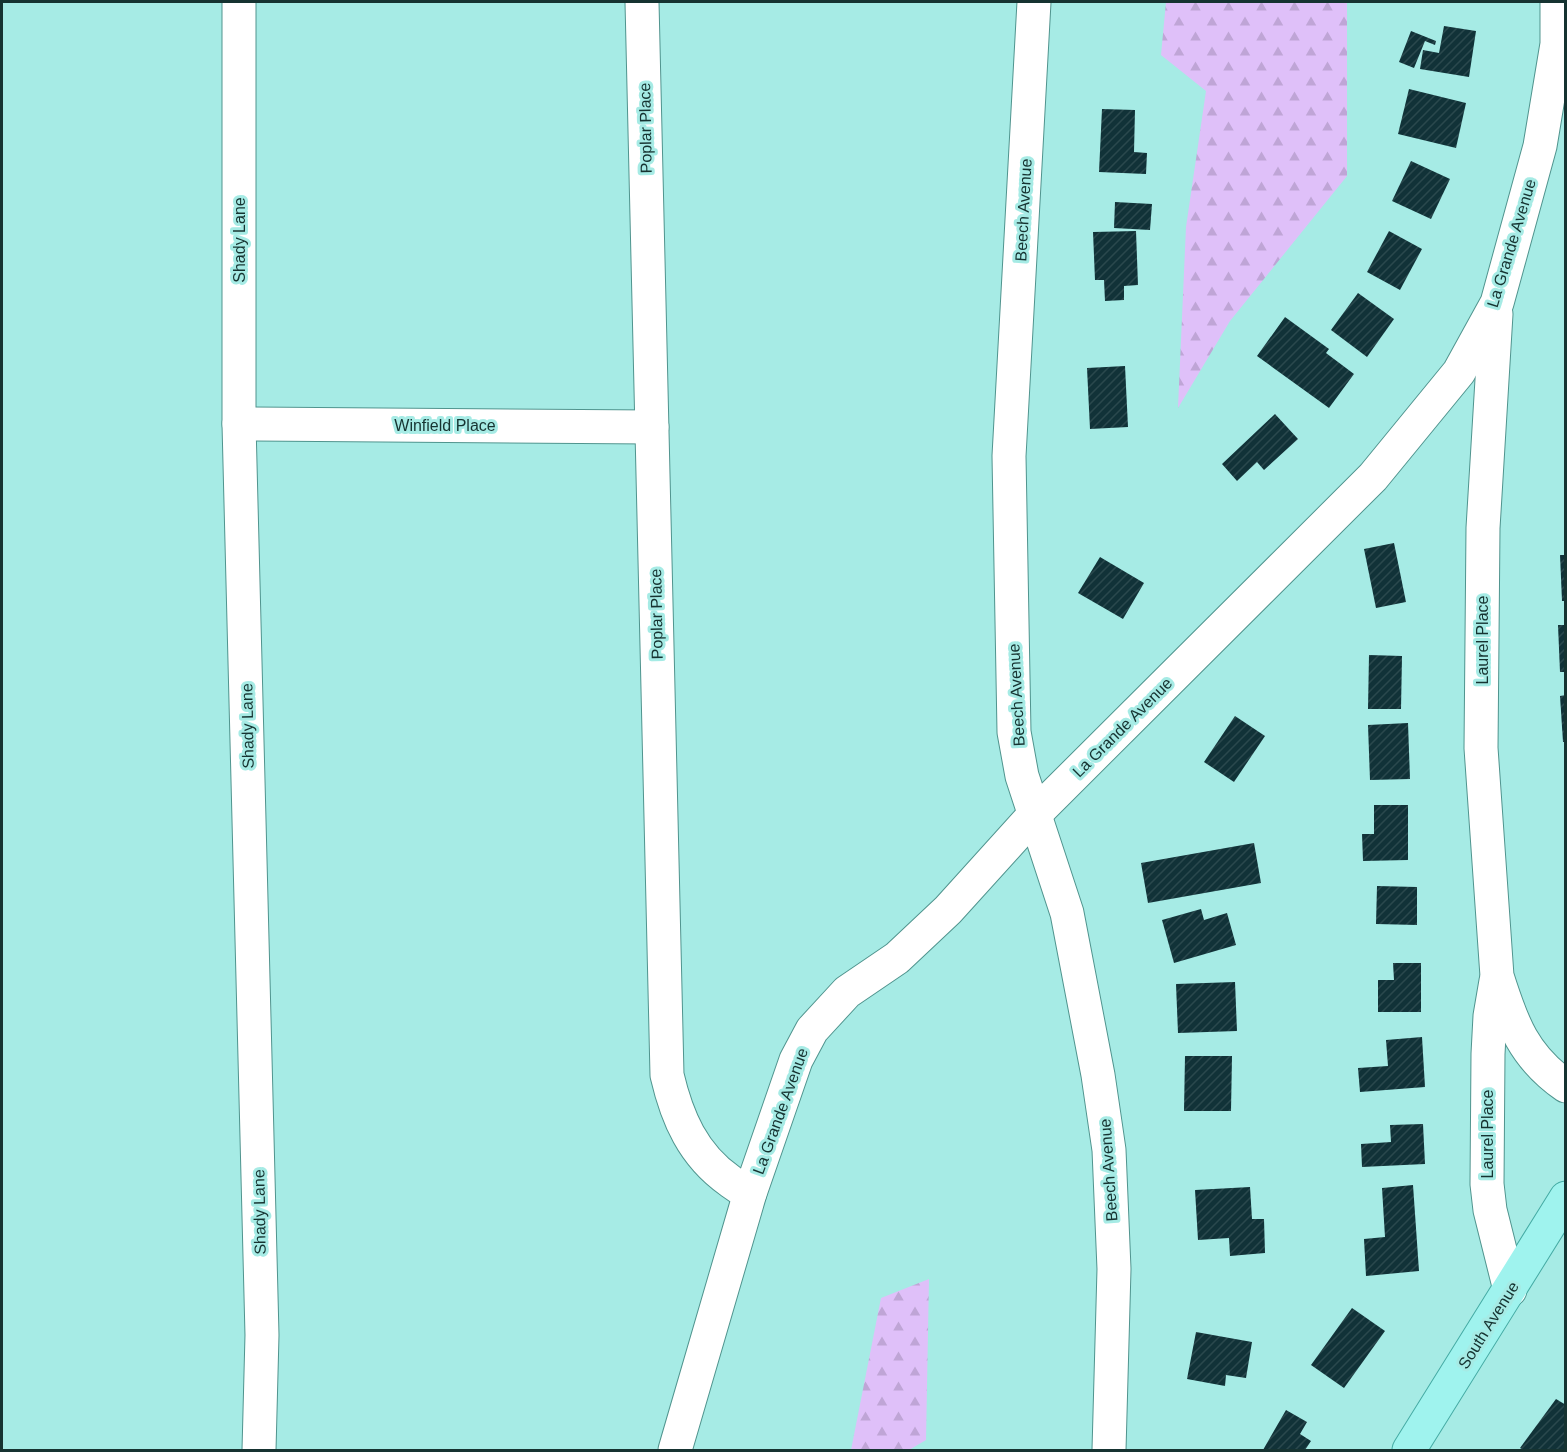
<svg xmlns="http://www.w3.org/2000/svg" width="1567" height="1452" font-family="Helvetica,sans-serif">
  <style>
    .forest { fill: url(#forest-firs) }
    .building { fill: url(#building-hatch) }
    .lines { fill: none; stroke-linecap: round; stroke-linejoin: round }
    .minor-casing { stroke: #50948e; stroke-width: 35 }
    .major-casing { stroke: #45aba4; stroke-width: 35 }
    .minor { stroke: #fff; stroke-width: 33 }
    .major { stroke: #9ff3ee; stroke-width: 33 }
    .labels { text-anchor: middle; stroke-width: 6; stroke-linejoin: round; paint-order: stroke }
    .street-label { font-size: 16px; fill: #163331; stroke: #a6ebe5 }
  </style>
  <defs>
    <pattern id="forest-firs" width="22" height="20" patternUnits="userSpaceOnUse" patternTransform="scale(1.5)"><rect width="22" height="20" fill="#dfc0f9"/><path d="M5 1l3.5 6h-7zM16 11l3.5 6h-7z" fill="#bfa5d6"/></pattern>
    <pattern id="building-hatch" width="6" height="6" patternUnits="userSpaceOnUse" patternTransform="scale(1.5)"><rect width="6" height="6" fill="#113238"/><path d="M-1 1l2-2M0 6l6-6M5 7l2-2" fill="none" stroke="#2a484d"/></pattern>
  </defs>
  <rect width="100%" height="100%" fill="#a6ebe5"/>
  <!-- forest -->
  <g class="forest">
    <path d="M1166,2H1347V176L1230,321L1178,408L1186,227L1206,91L1161,55Z"/>
    <path d="M929,1279L926,1440L909,1450H851L881,1298Z"/>
  </g>
  <!-- building -->
  <g class="building">
    <path d="M1444,26L1476,31L1469,77L1420,69L1423,50L1439,53Z"/>
    <path d="M1411,31L1436,41L1435,45L1425,41L1414,68L1399,62Z"/>
    <path d="M1409,89L1466,103L1456,148L1398,134Z"/>
    <path d="M1102,109L1135,110L1134,152L1147,153L1146,174L1099,172Z"/>
    <path d="M1411,161L1450,179L1431,219L1392,201Z"/>
    <path d="M1115,202L1152,204L1150,230L1114,228Z"/>
    <path d="M1136,231L1138,285L1124,286V300L1105,301L1104,280H1095L1093,232Z"/>
    <path d="M1389,231L1422,249L1400,290L1367,272Z"/>
    <path d="M1358,293L1394,319L1367,357L1331,330Z"/>
    <path d="M1285,317L1329,349L1326,353L1354,374L1329,408L1257,356Z"/>
    <path d="M1125,366L1128,427L1090,429L1087,368Z"/>
    <path d="M1275,414L1298,439L1264,470L1257,462L1237,481L1222,464Z"/>
    <path d="M1394,543L1406,602L1376,608L1364,549Z"/>
    <path d="M1560,555H1566V601H1562Z"/>
    <path d="M1100,557L1144,583L1123,619L1078,593Z"/>
    <path d="M1558,625H1566V672H1560Z"/>
    <path d="M1369,655L1402,656L1401,709H1368Z"/>
    <path d="M1566,695V742H1563L1560,696Z"/>
    <path d="M1235,716L1265,736L1234,782L1204,762Z"/>
    <path d="M1408,723L1410,779L1370,780L1368,725Z"/>
    <path d="M1374,805H1408V860L1363,861L1362,834H1374Z"/>
    <path d="M1254,843L1261,883L1148,903L1141,863Z"/>
    <path d="M1377,886L1417,887V925L1376,924Z"/>
    <path d="M1201,909L1204,920L1227,913L1236,945L1174,963L1162,920Z"/>
    <path d="M1393,963H1421V1012H1378V980H1394Z"/>
    <path d="M1235,982L1237,1031L1178,1033L1176,984Z"/>
    <path d="M1422,1037L1425,1087L1360,1092L1358,1068L1388,1066L1386,1040Z"/>
    <path d="M1185,1056H1232L1231,1111H1184Z"/>
    <path d="M1423,1124L1425,1164L1362,1167L1361,1144L1391,1142L1390,1125Z"/>
    <path d="M1413,1185L1419,1271L1366,1276L1364,1239L1385,1237L1382,1188Z"/>
    <path d="M1250,1187L1252,1219H1264L1265,1253L1230,1256L1229,1238L1198,1240L1195,1190Z"/>
    <path d="M1352,1308L1385,1331L1344,1388L1311,1365Z"/>
    <path d="M1196,1332L1252,1342L1246,1378L1226,1375L1225,1386L1187,1379Z"/>
    <path d="M1556,1399L1566,1405V1450H1523L1520,1448Z"/>
    <path d="M1286,1410L1307,1422L1300,1434L1311,1441L1305,1450H1263Z"/>
  </g>
  <g class="lines">
    <!-- minor casing -->
    <g class="minor-casing">
      <g id="minor">
        <path d="M239,2V424L262,1335L259,1450"/>
        <path d="M642,2L667,1075C677,1118 693,1155 730,1181C737,1186 743,1191 750,1193"/>
        <path d="M1034,2L1009,456L1014,732L1022,776L1067,913L1098,1075L1109,1150L1114,1269L1109,1450"/>
        <path d="M1496,314L1483,528L1481,748L1497,976C1512,1024 1524,1057 1566,1086"/>
        <path d="M239,424L652,427"/>
        <path d="M1496,981L1490,1016L1488,1054L1487,1184L1490,1210L1510,1290"/>
        <path d="M675,1450L750,1193L796,1060L812,1030L847,992L897,958L948,910L1034,815L1373,477L1459,372L1497,303L1540,146L1557,44V2"/>
      </g>
    </g>
    <!-- major casing -->
    <g class="major-casing">
      <path id="major" d="M1409,1450L1566,1198"/>
    </g>
    <!-- minor -->
    <use href="#minor" class="minor"/>
    <!-- major -->
    <use href="#major" class="major"/>
  </g>
  <g class="labels">
    <!-- street labels -->
    <g class="street-label">
      <text transform="translate(645 128) rotate(-91)" y="6">Poplar Place</text>
      <text transform="translate(1023 210) rotate(-87)" y="6">Beech Avenue</text>
      <text transform="translate(239 240) rotate(-90)" y="6">Shady Lane</text>
      <text transform="translate(1511 243) rotate(-73)" y="6">La Grande Avenue</text>
      <text x="445" y="431">Winfield Place</text>
      <text transform="translate(656 614) rotate(-91)" y="6">Poplar Place</text>
      <text transform="translate(1482 640) rotate(-90)" y="6">Laurel Place</text>
      <text transform="translate(1016 695) rotate(-93)" y="6">Beech Avenue</text>
      <text transform="translate(247 726) rotate(-91)" y="6">Shady Lane</text>
      <text transform="translate(1122 727) rotate(-45)" y="6">La Grande Avenue</text>
      <text transform="translate(780 1111) rotate(-70)" y="6">La Grande Avenue</text>
      <text transform="translate(1487 1134) rotate(-90)" y="6">Laurel Place</text>
      <text transform="translate(1108 1170) rotate(-94)" y="6">Beech Avenue</text>
      <text transform="translate(259 1212) rotate(-91)" y="6">Shady Lane</text>
      <text transform="translate(1488 1325) rotate(-58)" y="6">South Avenue</text>
    </g>
  </g>
  <!-- border -->
  <rect width="1567" height="1452" fill="none" stroke="#163331" stroke-width="6"/>
</svg>
